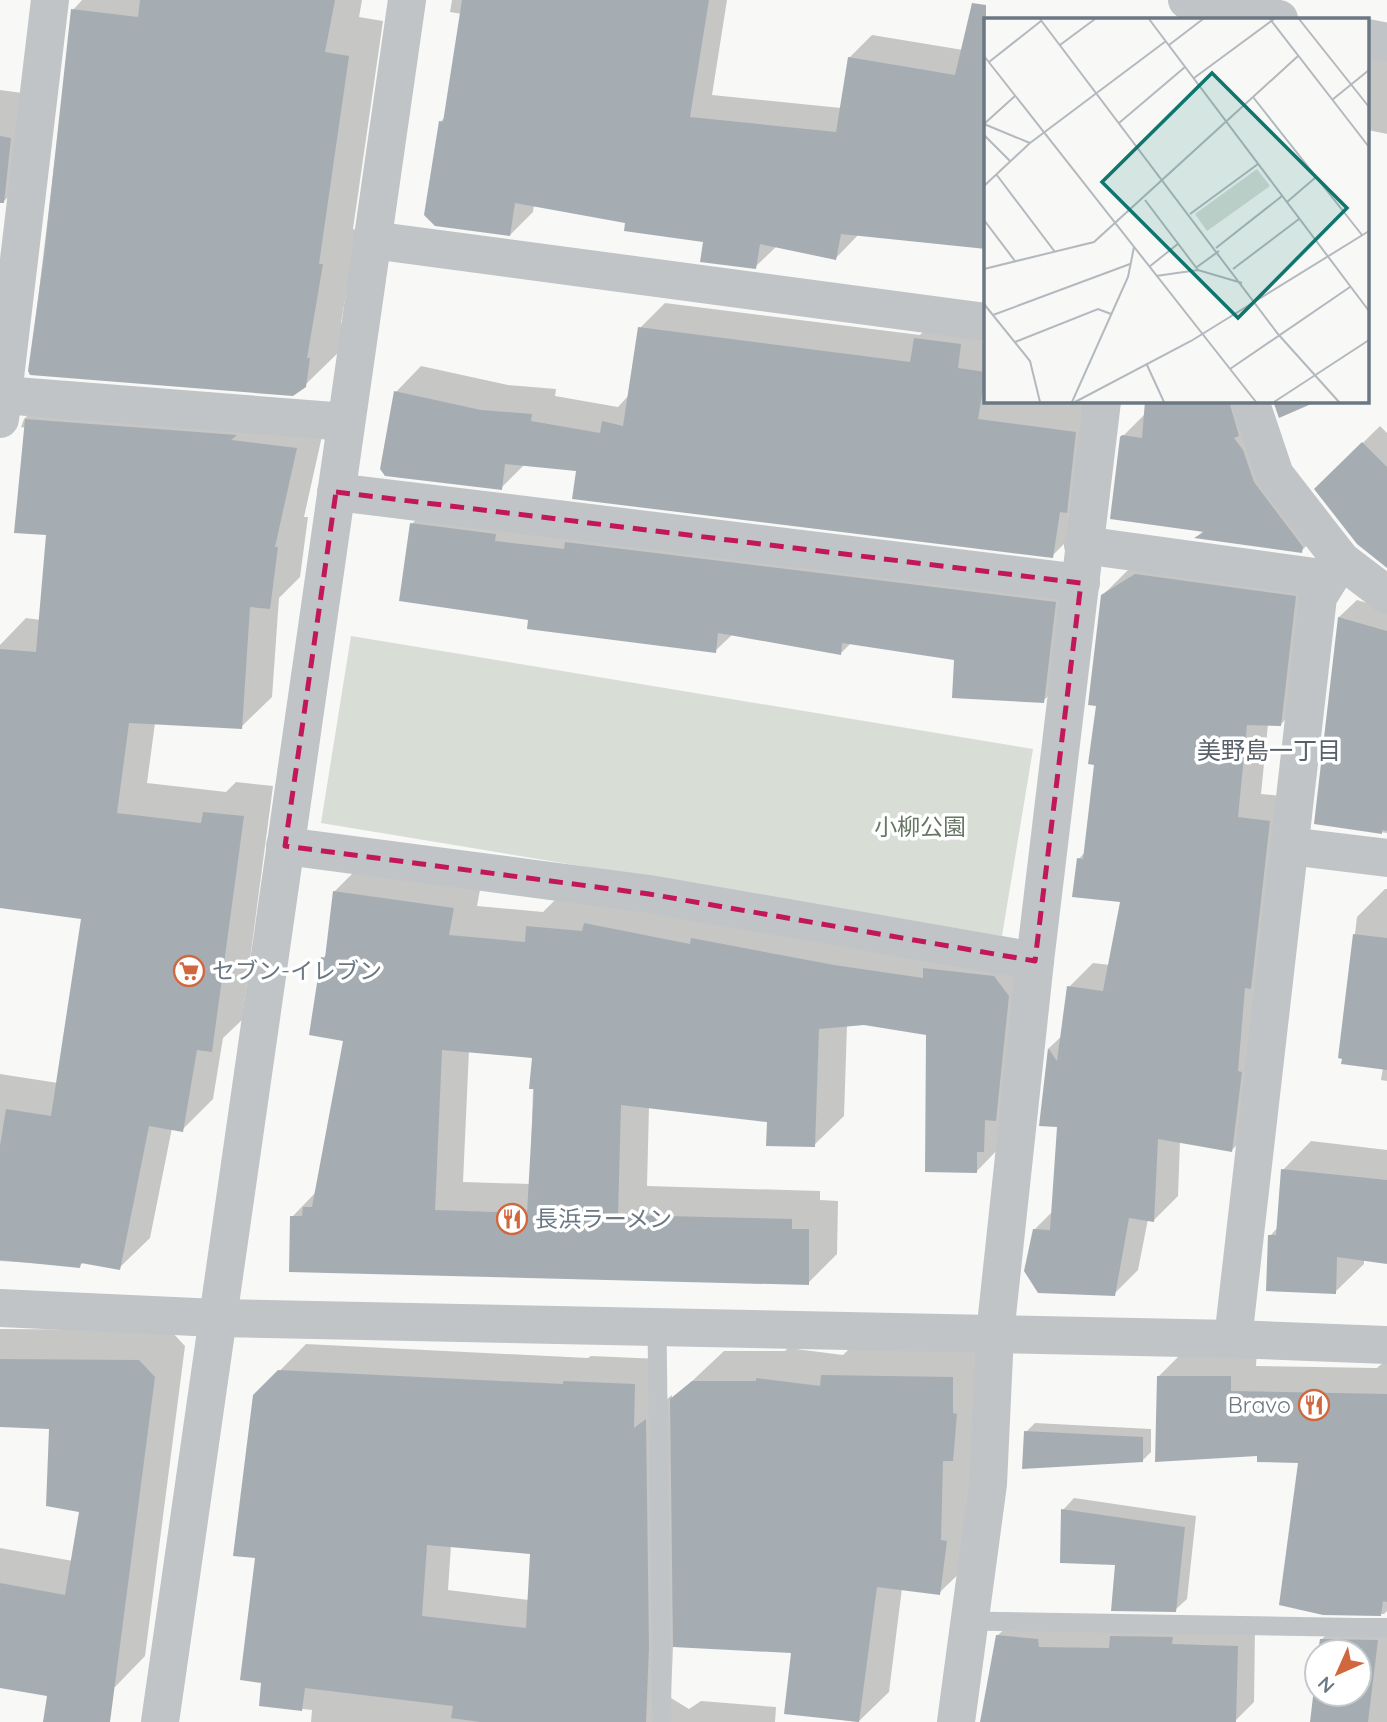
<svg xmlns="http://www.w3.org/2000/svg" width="1387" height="1722" font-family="Quicksand,'Noto Sans JP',sans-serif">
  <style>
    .green { fill: #d8ddd6 }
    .shadow { fill: #0003; fill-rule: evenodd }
    .building { fill: #a6adb2; fill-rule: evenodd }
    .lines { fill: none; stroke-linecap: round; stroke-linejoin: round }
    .service { stroke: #c0c4c7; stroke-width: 19 }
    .minor { stroke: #c0c4c7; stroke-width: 38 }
    .tertiary { stroke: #c0c4c7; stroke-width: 38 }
    .marked { fill: none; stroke: #c2185b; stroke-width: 5; stroke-dasharray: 14 9; stroke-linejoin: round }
    .labels { text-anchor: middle; stroke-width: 7; stroke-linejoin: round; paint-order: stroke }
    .park-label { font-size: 23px; fill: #677765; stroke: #fff }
    .poi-label { font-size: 23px; fill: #6b7884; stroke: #fff; text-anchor: start }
    .neighbourhood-label { font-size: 24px; fill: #58616a; stroke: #fff }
    .inset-road { fill: none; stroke: #b3b9be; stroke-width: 2 }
    .view { fill: #0f766e; fill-opacity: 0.15; stroke: #0f766e; stroke-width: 3.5 }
    .inset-edge { fill: none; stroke: #6b7884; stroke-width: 3.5 }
  </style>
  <rect width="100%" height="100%" fill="#f8f8f6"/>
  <!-- green -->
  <path class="green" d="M351,636L1033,749L1002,936L321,823Z"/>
  <!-- shadow -->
  <g class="shadow">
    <path d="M82,0H362L359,17L383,21L353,229L357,230L341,323L345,324L341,350L305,385L29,373L73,10Z"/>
    <path d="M452,0H727L712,95L841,108L849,58L872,35L963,50L964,44L986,21V247L859,234L836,258L777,246L755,267L705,240L627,221L534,205L533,212L510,235L440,122L446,116L462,14L450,12Z"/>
    <path d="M1368,45L1387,50V134L1368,130Z"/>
    <path d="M0,90L52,97L44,161L3,202L0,201Z"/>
    <path d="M665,303L920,335L941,313L986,319L982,343L986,344V401H1054L1101,407L1078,530L1052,556L578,470L525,464L501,488L396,392L421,366L508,385L556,389L555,396L618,407L629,395L640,328Z"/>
    <path d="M54,389L326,418L304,517H308L300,577L279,598L272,697L241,727L155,723L147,783L226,792L236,782L273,786L242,1020L223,1038L213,1099L182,1130L172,1128L150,1238L119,1268L84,1262L79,1266L0,1261V1074L58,1083L83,917L0,906V645L26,618L41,620L48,534L26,428L21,427L24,419Z"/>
    <path d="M1147,401H1258L1324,529L1301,551L1197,537L1204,530L1121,438L1146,413Z"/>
    <path d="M1380,426L1387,433V565L1316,489Z"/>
    <path d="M432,503L1076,582L1064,681L1043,701L955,658L851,643L840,654L733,634L715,651L530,619L412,524Z"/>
    <path d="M1161,551L1319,573L1305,700L1281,724H1268L1261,794L1294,797L1256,1125L1232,1150L1180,1141L1178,1196L1154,1220L1148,1219L1138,1270L1114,1294L1035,1229L1053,1211L1059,1126L1041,1124L1049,1048L1063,1035L1069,987L1093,963L1110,965L1122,901L1079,859L1085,852L1096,764L1102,596L1127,571Z"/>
    <path d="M1357,600L1387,609V833L1316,823L1339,617Z"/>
    <path d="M364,862L482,879L477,906L543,912L557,898L1023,948L1005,1142L976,1172L928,1034L865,1023L847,1025L844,1116L814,1145L768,1121L649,1107L647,1186L820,1191V1200L838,1201L837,1254L808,1283L292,1217L316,1192L345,1039L323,958L327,954L335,891ZM469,1050L534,1056L530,1184L463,1182Z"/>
    <path d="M1385,889H1387V1081L1381,1080L1383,1067L1340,1057L1357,917Z"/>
    <path d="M1311,1141L1387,1150V1263L1364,1259V1264L1335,1292L1270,1236L1278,1227L1283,1170Z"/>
    <path d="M0,1329L170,1330L185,1346L145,1656L115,1687L0,1673V1548L73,1561L81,1511L51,1428L0,1426Z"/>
    <path d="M306,1344L588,1358L591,1356L661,1359L660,1405L672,1395V1400L724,1351H785L788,1348L843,1355L853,1345L982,1347L970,1563L939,1593L902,1588L889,1692L858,1722L786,1712L793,1652L673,1646L671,1698L689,1709L701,1701L776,1707L775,1722H311L312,1710L261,1704L263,1681L257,1556L255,1396ZM451,1545L531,1553L529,1600L448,1590Z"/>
    <path d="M1185,1350L1257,1351L1256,1366L1377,1368L1387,1359V1611L1384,1614L1323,1611L1300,1461L1259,1454L1159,1376Z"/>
    <path d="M1035,1423L1151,1429V1452L1142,1461L1026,1432Z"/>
    <path d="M1074,1498L1196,1516L1187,1599L1175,1610L1117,1563L1063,1510Z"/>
    <path d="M1016,1618L1255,1629L1254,1702L1235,1721L981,1722L997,1636Z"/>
    <path d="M1344,1618H1387V1722H1313L1317,1682V1694H1359V1652H1320L1321,1640Z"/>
  </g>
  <!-- building -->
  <g class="building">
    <path d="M140,0H335L325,52L349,56L319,264H323L307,358H310L306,387L293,396L30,375L28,371L44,256L71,9L138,17Z"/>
    <path d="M462,0H709L690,117L836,132L848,57L955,75L972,3L986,5V249L841,234L836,260L760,244L756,269L700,262L703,242L624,231L625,223L515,203L510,236L435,226L424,215L439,121L443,122Z"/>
    <path d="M0,136L11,138L4,203H0Z"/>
    <path d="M638,327L910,362L914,338L961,344L958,368L986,372L978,419L1076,432L1067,513L1060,512L1053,558L572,499L576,471L505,464L502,490L385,476L380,469L394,391L481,410L532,414L531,421L600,433L602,421L623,426Z"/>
    <path d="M1145,401H1229L1239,436L1234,438L1243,450L1254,482L1303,547L1302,553L1194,538L1204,532L1110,519L1120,437L1122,435L1142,438Z"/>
    <path d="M1273,401H1318L1279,418Z"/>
    <path d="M25,419L237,435L231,440L297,448L275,547H278L270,609L250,607L242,729L129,723L117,813L201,823L203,812L244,816L212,1052L197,1050L183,1132L149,1126L120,1270L81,1263L80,1268L0,1260V1146L6,1109L51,1116L81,919L0,908V649L36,652L46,535L14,533Z"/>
    <path d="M1362,442L1387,467V568L1357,544L1314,489Z"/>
    <path d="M410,523L496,534L495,541L564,549L565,542L1056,602L1044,703L952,698L954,660L842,643L841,655L718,633L716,653L527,629L528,620L399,601Z"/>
    <path d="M1135,574L1296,596L1281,726L1247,725L1238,817L1270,821L1251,989L1245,988L1238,1071L1242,1072L1232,1152L1158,1139L1154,1222L1129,1218L1115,1296L1038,1293L1024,1271L1033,1229L1050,1230L1057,1127L1039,1126L1048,1048L1057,1061L1067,986L1103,991L1120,902L1072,897L1077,858L1083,859L1094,765L1088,764L1096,706L1088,705L1101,595Z"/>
    <path d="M1338,617L1387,631V831L1382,830V834L1314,824Z"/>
    <path d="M333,891L454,908L449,935L525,942L526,926L582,931L584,923L690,944L691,938L834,965L923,978V968L994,976L1009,996L996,1121L985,1120L984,1152H977V1173L925,1172L926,1035L864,1025L819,1029L815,1147L766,1146L767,1122L621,1105L618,1215L792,1219V1229H809V1285L289,1272L290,1216H302L303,1207H312L343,1041L309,1035L321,957L325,958ZM442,1050L532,1058L529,1089H534L527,1213L435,1210Z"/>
    <path d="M1353,934L1387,938V1070L1341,1064L1342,1059L1338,1058Z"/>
    <path d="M1281,1169L1387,1180V1264L1337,1257L1336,1294L1266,1291L1268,1235H1276Z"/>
    <path d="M0,1359L139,1360L155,1377L110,1722H43L47,1696L0,1688V1583L65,1595L79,1512L46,1506L49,1429L0,1427Z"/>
    <path d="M278,1370L563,1384V1381L635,1384L634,1428L646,1419L649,1647L646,1722H480L451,1718L453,1706L305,1688L302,1711L259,1706L261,1683L240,1680L255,1558L233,1556L253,1395ZM427,1545L530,1554L526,1628L422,1616Z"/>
    <path d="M821,1375L953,1377V1413L957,1414L953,1461H943L941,1540L947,1541L940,1595L877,1587L859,1722L784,1714L791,1653L673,1647L670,1399L692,1381H756V1378L820,1386Z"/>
    <path d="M1157,1376H1231V1391L1387,1394V1602L1383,1601L1381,1616L1323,1615L1279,1605L1298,1463L1257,1462V1456L1155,1462Z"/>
    <path d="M1024,1431L1143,1437V1462L1022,1469Z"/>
    <path d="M1061,1509L1185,1527L1176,1612L1111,1611L1115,1565L1060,1563Z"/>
    <path d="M996,1635L1038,1639L1039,1647L1109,1648L1110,1636L1173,1637L1172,1644L1238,1646L1236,1722H980Z"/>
    <path d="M1320,1639L1378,1640L1368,1722H1310L1317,1663V1694H1359V1652H1318Z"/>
  </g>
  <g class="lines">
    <!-- service -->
    <g class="service">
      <path d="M657,1327L662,1722"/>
      <path d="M969,1621L1387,1628"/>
    </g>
    <!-- minor -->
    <g class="minor">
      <path d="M1187,0L1279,19"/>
      <path d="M1368,38L1387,42"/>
      <path d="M372,240L986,322"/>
      <path d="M3,395L346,422"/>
      <path d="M1250,401L1275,475L1341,560L1387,595"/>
      <path d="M0,419L50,0"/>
      <path d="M336,492L1081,583"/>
      <path d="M1083,545L1329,579"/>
      <path d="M285,846L649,894L1035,961"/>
      <path d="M1289,846L1387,858"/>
      <path d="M1233,1339L1318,597L1341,560"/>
      <path d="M956,1722L988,1484L995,1334L1035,961L1102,401"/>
    </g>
    <!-- tertiary -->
    <g class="tertiary">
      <path d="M0,1308L217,1318L1233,1339L1387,1345"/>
      <path d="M160,1722L407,0"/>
    </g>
  </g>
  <!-- marked area -->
  <path class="marked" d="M336,492L1081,583L1035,961L649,894L285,846Z"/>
  <!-- icons -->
  <defs>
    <g id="supermarket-ring" transform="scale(1.575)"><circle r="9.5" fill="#fff" stroke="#d0673f" stroke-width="1.5"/><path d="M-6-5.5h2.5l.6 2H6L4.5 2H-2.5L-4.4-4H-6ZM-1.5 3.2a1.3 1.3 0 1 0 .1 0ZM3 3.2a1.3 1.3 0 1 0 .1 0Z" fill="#d0673f"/></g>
    <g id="restaurant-ring" transform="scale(1.575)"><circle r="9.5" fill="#fff" stroke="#d0673f" stroke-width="1.5"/><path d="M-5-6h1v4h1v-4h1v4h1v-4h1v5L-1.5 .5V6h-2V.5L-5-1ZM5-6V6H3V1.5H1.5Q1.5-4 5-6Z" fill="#d0673f"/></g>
  </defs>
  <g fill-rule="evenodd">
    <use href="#supermarket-ring" x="189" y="971"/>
    <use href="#restaurant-ring" x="512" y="1219"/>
    <use href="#restaurant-ring" x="1314" y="1405"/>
  </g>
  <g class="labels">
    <!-- park labels -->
    <g class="park-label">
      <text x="920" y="835">小柳公園</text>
    </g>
    <!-- poi labels -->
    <g class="poi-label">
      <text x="212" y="979">セブン-イレブン</text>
      <text x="535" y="1227">長浜ラーメン</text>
      <text x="1291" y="1413" text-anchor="end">Bravo</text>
    </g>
    <!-- neighbourhood labels -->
    <g class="neighbourhood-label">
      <text x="1269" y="759">美野島一丁目</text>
    </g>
  </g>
  <!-- overview -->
  <g transform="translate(984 18)">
    <rect width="385" height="385" fill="#f8f8f6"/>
    <path d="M273,151L286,168L223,213L211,196Z" fill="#d8ddd6"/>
    <path class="inset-road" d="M56,1L294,316L355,384M165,1L385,293M286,1L385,129M315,1L385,89M76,27L111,1M185,27L219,1M0,38L272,384M5,44L57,3M210,60L290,1M269,79L378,217M348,82L385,52M135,105L201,49M0,106L46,125M0,106L31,78M0,117L27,144M12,156L71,234M0,168L46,125L182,23M161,182L214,252M303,184L332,159M206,196L274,146M0,202L31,243M232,230L298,178M165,249L195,225M213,249L235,233M0,251L110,224L314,38M249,251L315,201M172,258L214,252L258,265M0,286L46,343L56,384M9,297L146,246M31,324L114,291L127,296M163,347L180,384M246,351L366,269M88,384L144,259L150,229M91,384L207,323L385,213M290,384L385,322"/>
    <path class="view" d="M228,55L363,190L254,300L118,164Z"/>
    <rect width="385" height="385" class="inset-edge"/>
  </g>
  <!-- north arrow -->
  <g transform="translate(1338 1673) rotate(225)"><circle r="33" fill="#ffffff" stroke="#c4c9ce" stroke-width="2"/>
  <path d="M0-5L12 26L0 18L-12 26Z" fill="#d0673f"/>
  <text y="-10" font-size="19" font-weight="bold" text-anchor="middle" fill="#6b7884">N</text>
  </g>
</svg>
